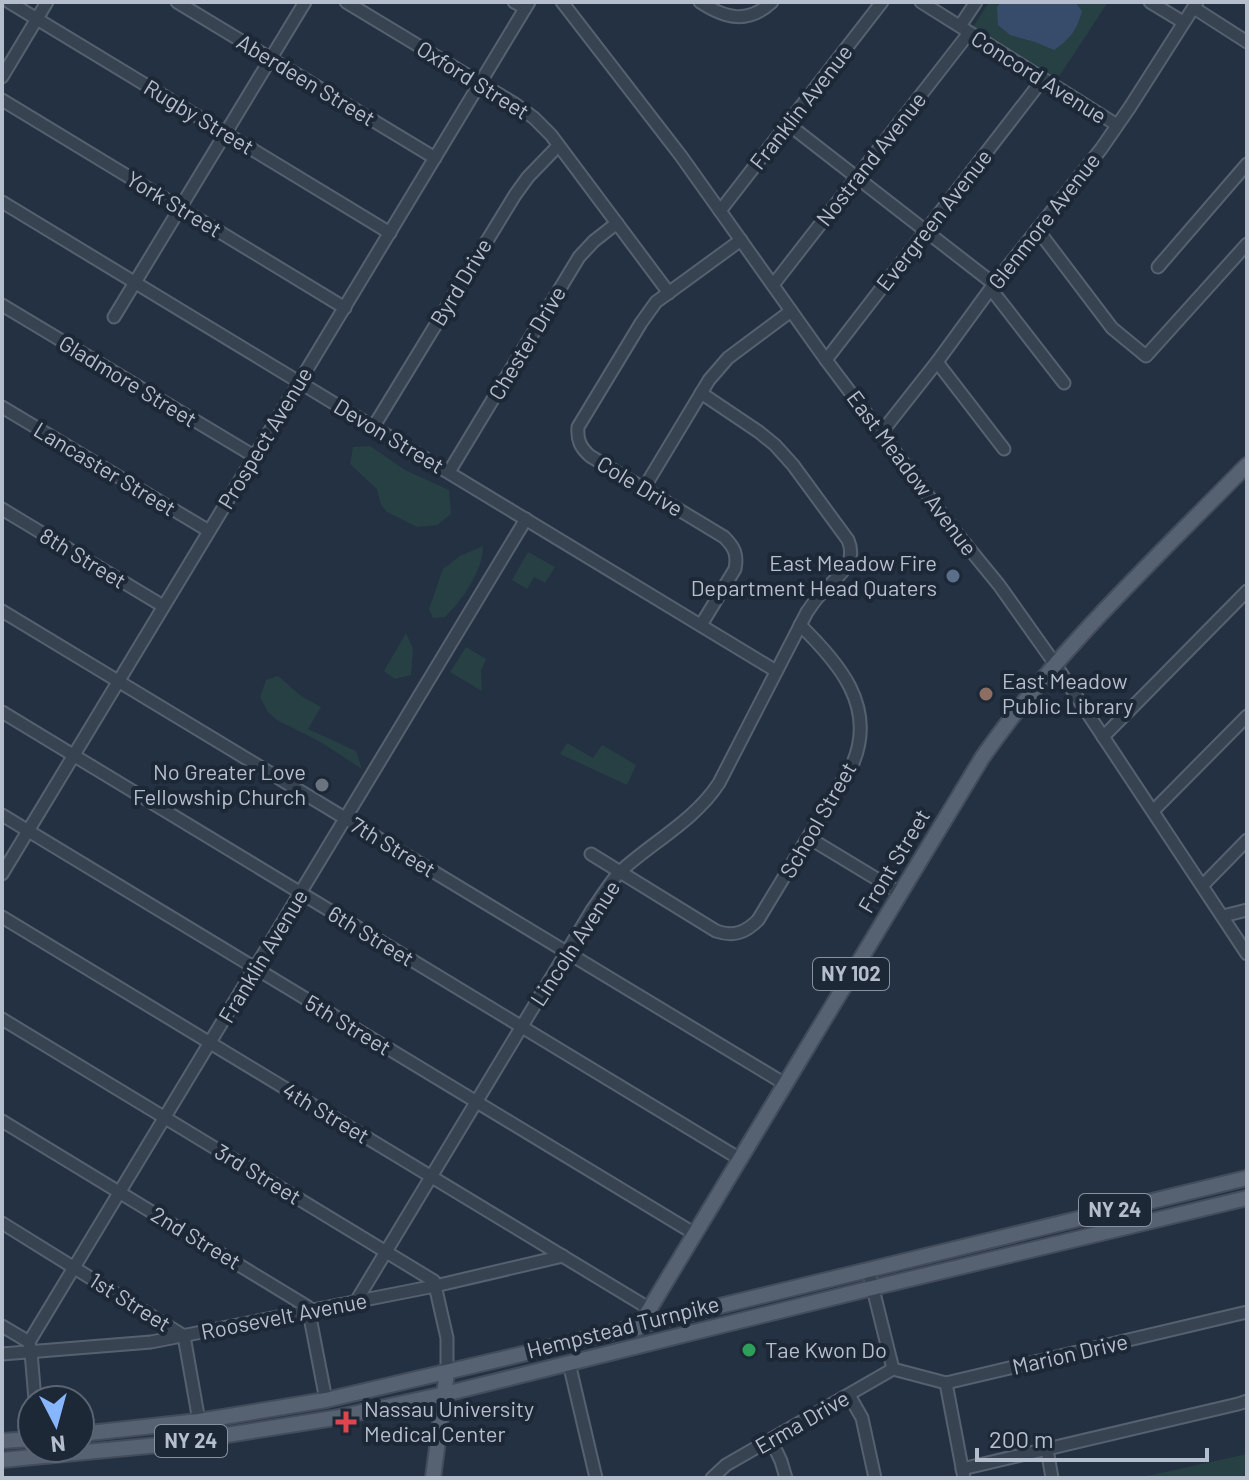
<svg xmlns="http://www.w3.org/2000/svg" width="1249" height="1480" font-family="Barlow,sans-serif">
  <style>
    .green { fill: #264043 }
    .water { fill: #374c6b }
    .lines { fill: none; stroke-linecap: round; stroke-linejoin: round }
    .minor-casing { stroke: #56616f; stroke-width: 15 }
    .major-casing { stroke: #424c5b; stroke-width: 18 }
    .minor { stroke: #384352; stroke-width: 11 }
    .major { stroke: #566272; stroke-width: 14 }
    .service-dot { fill: #5c6f8a; stroke: #1d2837; stroke-width: 3 }
    .education-dot { fill: #8d6e63; stroke: #1d2837; stroke-width: 3 }
    .worship-dot { fill: #6b7280; stroke: #1d2837; stroke-width: 3 }
    .leisure-dot { fill: #2e9e5b; stroke: #1d2837; stroke-width: 3 }
    .health-dot { fill: #e0444e; stroke: #1d2837; stroke-width: 3 }
    .labels { text-anchor: middle; stroke-width: 8; stroke-linejoin: round; paint-order: stroke }
    .shield { fill: #1d2837; stroke: #87919f; stroke-width: 2 }
    .shield-label { font-size: 20px; font-weight: bold; fill: #b5becc }
    .street-label { font-size: 22px; fill: #b5becc; stroke: #1d2837 }
    .poi-label { font-size: 22px; fill: #b5becc; stroke: #1d2837; text-anchor: start }
  </style>
  <rect width="100%" height="100%" fill="#243143"/>
  <!-- green -->
  <g class="green">
    <path d="M989,2H1108L1056,81L973,27Z"/>
    <path d="M370,446L405,470L449,490L451,514L437,525L417,527L387,512L381,505L377,489L350,464L353,447Z"/>
    <path d="M483,546C483,571 462,600 445,617L433,618L429,609L443,569L460,556Z"/>
    <path d="M528,552L555,567L545,583L534,577L527,589L512,580Z"/>
    <path d="M406,633L413,649L411,675L395,679L384,671Z"/>
    <path d="M466,647L486,659L481,671L482,691L450,672Z"/>
    <path d="M278,676L301,696L321,707L308,729L356,751L362,769L319,741L277,720L268,712L260,697L266,680Z"/>
    <path d="M567,743L593,758L602,745L636,765L627,785L560,754Z"/>
    <path d="M1247,1454V1478H1138Z"/>
  </g>
  <!-- water -->
  <path class="water" d="M1001,2H1075L1082,11C1077,30 1070,39 1054,50L1035,42L1010,35L998,25L997,7Z"/>
  <g class="lines">
    <!-- minor casing -->
    <g class="minor-casing">
      <g id="minor">
        <path d="M9,2L390,233"/>
        <path d="M177,2L435,158"/>
        <path d="M346,2L515,104L534,118L551,135L669,293"/>
        <path d="M514,2L525,8"/>
        <path d="M562,2L681,156L826,360L954,530L999,585L1055,664L1247,954"/>
        <path d="M700,2C726,19 748,24 772,2"/>
        <path d="M921,2L1117,125"/>
        <path d="M1150,2L1183,22"/>
        <path d="M1194,8L1247,42"/>
        <path d="M960,26L976,2"/>
        <path d="M2,77L47,2"/>
        <path d="M2,100L345,308"/>
        <path d="M788,124L994,284"/>
        <path d="M2,202L776,671"/>
        <path d="M720,211L882,2"/>
        <path d="M1037,229L1112,328L1146,356L1247,244"/>
        <path d="M1158,267L1247,164"/>
        <path d="M773,285L969,33"/>
        <path d="M991,289L1064,383"/>
        <path d="M2,305L254,456"/>
        <path d="M114,317L305,2"/>
        <path d="M826,360L1043,79"/>
        <path d="M937,362L1004,449"/>
        <path d="M2,407L209,531"/>
        <path d="M374,426L515,195L528,177L558,146"/>
        <path d="M881,433L937,362L994,284L1101,149L1130,107L1197,2"/>
        <path d="M449,472L579,257L594,241L617,223"/>
        <path d="M644,488L709,380L728,358L791,311"/>
        <path d="M2,509L163,606"/>
        <path d="M2,611L785,1084"/>
        <path d="M701,625L735,569C738,554 734,547 724,537L590,456C580,447 577,440 578,427L641,323L656,302L741,240"/>
        <path d="M2,712L740,1159"/>
        <path d="M1103,737L1247,591"/>
        <path d="M1153,811L1247,716"/>
        <path d="M2,815L695,1234"/>
        <path d="M809,838L900,893"/>
        <path d="M591,854L716,931C733,937 745,933 758,920L853,763C877,706 838,662 800,625"/>
        <path d="M2,874L529,2"/>
        <path d="M1203,885L1247,840"/>
        <path d="M1223,916L1247,910"/>
        <path d="M2,917L650,1309"/>
        <path d="M2,1019L434,1281L447,1338V1372"/>
        <path d="M2,1121L308,1307L326,1400"/>
        <path d="M2,1223L184,1336L199,1421"/>
        <path d="M868,1269L893,1369"/>
        <path d="M355,1303L592,910C602,897 610,881 622,870C654,841 695,820 719,783L807,612C811,607 814,601 819,596C834,578 859,566 848,540L793,465L775,445L759,432L701,393"/>
        <path d="M2,1326L29,1342"/>
        <path d="M2,1354L151,1342L435,1286L563,1256"/>
        <path d="M569,1363L596,1478"/>
        <path d="M893,1369L946,1383L1247,1312"/>
        <path d="M946,1383L964,1478"/>
        <path d="M849,1395L862,1418L875,1478"/>
        <path d="M35,1400L31,1352L29,1342L526,519"/>
        <path d="M771,1440L781,1461L786,1478"/>
        <path d="M1047,1449L1052,1478"/>
        <path d="M962,1469L1238,1404L1247,1401"/>
        <path d="M712,1478L726,1465L893,1369"/>
      </g>
    </g>
    <!-- major casing -->
    <g class="major-casing">
      <g id="major">
        <path d="M638,1328L982,758C1057,650 1155,559 1247,465"/>
        <path d="M80,1434L199,1421L326,1400L510,1357L1247,1178"/>
        <path d="M2,1441L32,1439"/>
        <path d="M2,1460L169,1444L334,1418L445,1394L872,1288L1247,1198"/>
        <path d="M433,1478L447,1372"/>
      </g>
    </g>
    <!-- minor -->
    <use href="#minor" class="minor"/>
    <!-- major -->
    <use href="#major" class="major"/>
  </g>
  <!-- markers -->
  <circle class="service-dot" cx="953" cy="576" r="8"/>
  <circle class="education-dot" cx="986" cy="694" r="8"/>
  <circle class="worship-dot" cx="322" cy="785" r="8"/>
  <circle class="leisure-dot" cx="749" cy="1350" r="8"/>
  <path class="health-dot" d="M342 1410h8v8h8v8h-8v8h-8v-8h-8v-8h8z"/>
  <g class="labels">
    <!-- shield labels -->
    <g class="shield">
      <rect x="813" y="958" width="76" height="32" rx="6"/>
      <rect x="1079" y="1194" width="72" height="32" rx="6"/>
      <rect x="155" y="1425" width="72" height="32" rx="6"/>
    </g>
    <g class="shield-label">
      <text x="851" y="981">NY 102</text>
      <text x="1115" y="1217">NY 24</text>
      <text x="191" y="1448">NY 24</text>
    </g>
    <!-- street labels -->
    <g class="street-label">
      <text transform="translate(1039 77) rotate(32)" y="8">Concord Avenue</text>
      <text transform="translate(306 80) rotate(31)" y="8">Aberdeen Street</text>
      <text transform="translate(473 80) rotate(32)" y="8">Oxford Street</text>
      <text transform="translate(801 107) rotate(-52)" y="8">Franklin Avenue</text>
      <text transform="translate(199 117) rotate(31)" y="8">Rugby Street</text>
      <text transform="translate(871 159) rotate(-52)" y="8">Nostrand Avenue</text>
      <text transform="translate(174 204) rotate(31)" y="8">York Street</text>
      <text transform="translate(934 220) rotate(-52)" y="8">Evergreen Avenue</text>
      <text transform="translate(1044 221) rotate(-52)" y="8">Glenmore Avenue</text>
      <text transform="translate(461 282) rotate(-59)" y="8">Byrd Drive</text>
      <text transform="translate(527 343) rotate(-59)" y="8">Chester Drive</text>
      <text transform="translate(128 381) rotate(31)" y="8">Gladmore Street</text>
      <text transform="translate(389 436) rotate(31)" y="8">Devon Street</text>
      <text transform="translate(265 438) rotate(-59)" y="8">Prospect Avenue</text>
      <text transform="translate(105 469) rotate(31)" y="8">Lancaster Street</text>
      <text transform="translate(912 473) rotate(53)" y="8">East Meadow Avenue</text>
      <text transform="translate(640 486) rotate(31)" y="8">Cole Drive</text>
      <text transform="translate(83 558) rotate(31)" y="8">8th Street</text>
      <text transform="translate(818 820) rotate(-60)" y="8">School Street</text>
      <text transform="translate(393 847) rotate(31)" y="8">7th Street</text>
      <text transform="translate(894 861) rotate(-59)" y="8">Front Street</text>
      <text transform="translate(371 936) rotate(31)" y="8">6th Street</text>
      <text transform="translate(575 943) rotate(-57)" y="8">Lincoln Avenue</text>
      <text transform="translate(263 956) rotate(-59)" y="8">Franklin Avenue</text>
      <text transform="translate(348 1025) rotate(31)" y="8">5th Street</text>
      <text transform="translate(326 1113) rotate(31)" y="8">4th Street</text>
      <text transform="translate(258 1174) rotate(31)" y="8">3rd Street</text>
      <text transform="translate(196 1238) rotate(31)" y="8">2nd Street</text>
      <text transform="translate(130 1302) rotate(32)" y="8">1st Street</text>
      <text transform="translate(284 1316) rotate(-11)" y="8">Roosevelt Avenue</text>
      <text transform="translate(623 1327) rotate(-14)" y="8">Hempstead Turnpike</text>
      <text transform="translate(1070 1354) rotate(-13)" y="8">Marion Drive</text>
      <text transform="translate(802 1422) rotate(-30)" y="8">Erma Drive</text>
    </g>
    <!-- poi labels -->
    <g class="poi-label">
      <text x="937" y="571" text-anchor="end">East Meadow Fire<tspan x="937" dy="25">Department Head Quaters</tspan></text>
      <text x="1002" y="689">East Meadow<tspan x="1002" dy="25">Public Library</tspan></text>
      <text x="306" y="780" text-anchor="end">No Greater Love<tspan x="306" dy="25">Fellowship Church</tspan></text>
      <text x="765" y="1358">Tae Kwon Do</text>
      <text x="364" y="1417">Nassau University<tspan x="364" dy="25">Medical Center</tspan></text>
    </g>
  </g>
  <!-- border -->
  <rect width="1249" height="1480" fill="none" stroke="#b5becc" stroke-width="8"/>
  <!-- north arrow -->
  <g transform="translate(56 1424) rotate(174)"><circle r="38" fill="#1d2837" stroke="#5a6473" stroke-width="2"/>
  <path d="M0-6L14 30L0 20L-14 30Z" fill="#87b6ff"/>
  <text y="-12" font-size="22" font-weight="bold" text-anchor="middle" fill="#b5becc">N</text>
  </g>
  <!-- scale -->
  <path d="M977 1448v12h230v-12" fill="none" stroke="#b5becc" stroke-width="4"/>
  <text x="989" y="1448" font-size="24" fill="#b5becc" stroke="#1d2837" stroke-width="6" paint-order="stroke">200 m</text>
</svg>
